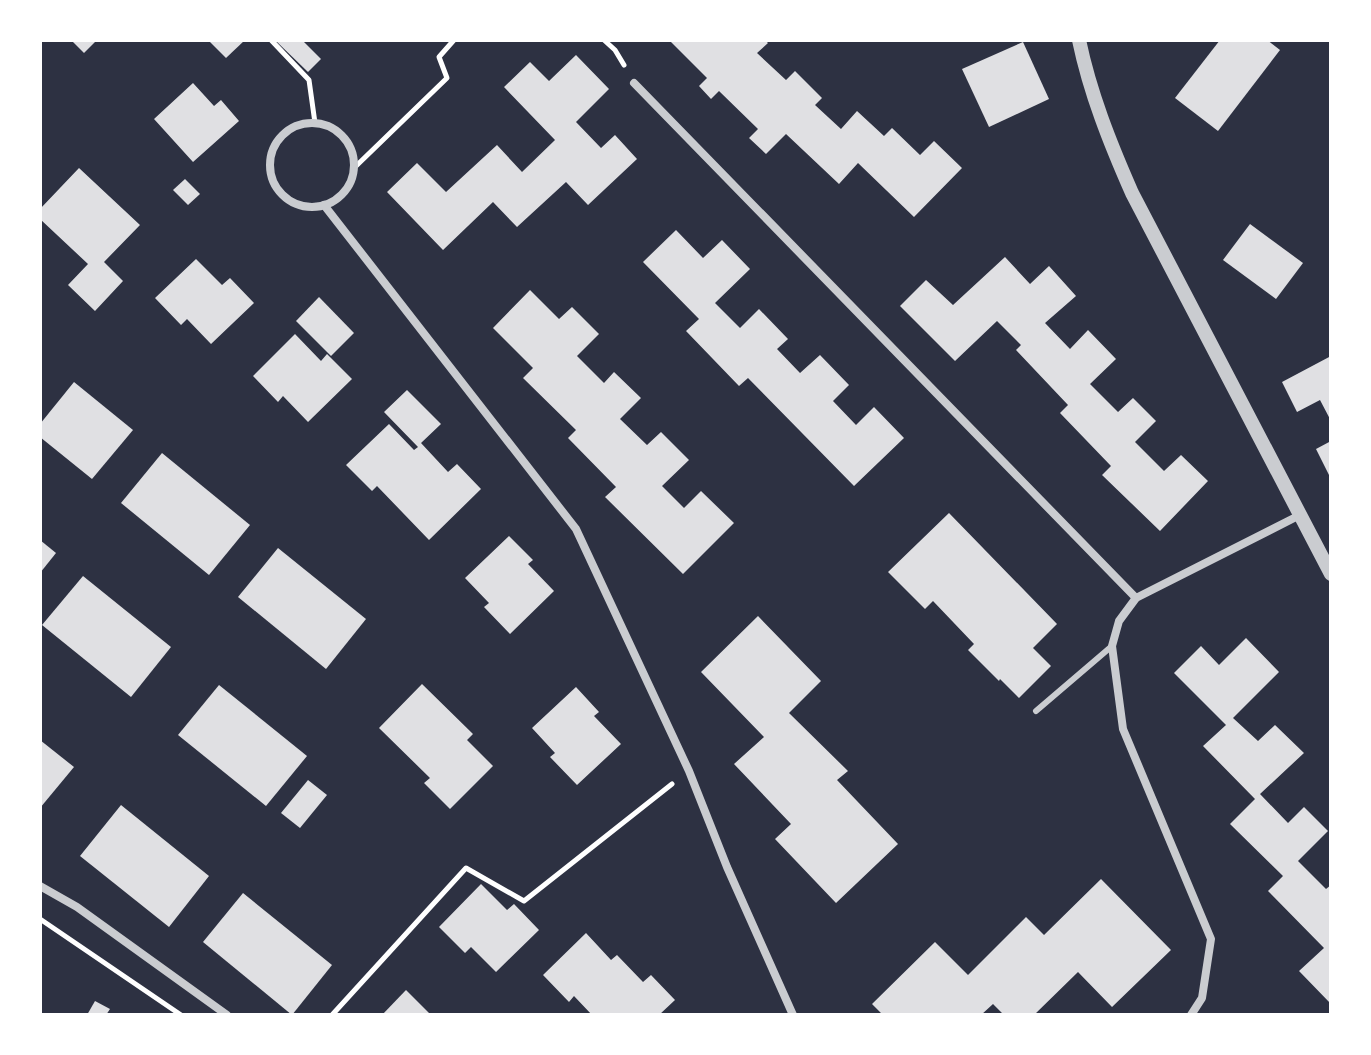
<svg xmlns="http://www.w3.org/2000/svg" width="1371" height="1055" font-family="Merriweather,serif">
  <style>
    .building { fill: #e0e0e3 }
    .lines { fill: none; stroke-linecap: round; stroke-linejoin: round }
    .path { stroke: #fff; stroke-width: 5 }
    .service { stroke: #caccd0; stroke-width: 6 }
    .minor { stroke: #caccd0; stroke-width: 8 }
    .tertiary { stroke: #caccd0; stroke-width: 14 }
  </style>
  <rect width="100%" height="100%" fill="#2d3142"/>
  <!-- building -->
  <g class="building">
    <path d="M71,40H97L84,53Z"/>
    <path d="M208,40H245L226,58Z"/>
    <path d="M279,40H302L321,59L308,72L277,42Z"/>
    <path d="M669,40H765L768,43L757,53L786,80L795,71L822,98L815,105L841,129L857,111L884,136L892,128L920,155L934,141L962,168L914,217L858,163L839,184L786,134L766,154L749,138L758,129L719,91L711,99L699,86L707,78Z"/>
    <path d="M1220,40H1267L1280,50L1218,131L1175,98Z"/>
    <path d="M1023,42L1049,99L989,127L962,69Z"/>
    <path d="M576,55L609,89L576,122L601,148L615,135L637,159L588,205L566,182L517,227L493,202L443,250L387,192L417,163L446,192L497,145L522,172L555,140L504,87L530,62L549,81Z"/>
    <path d="M193,83L214,106L221,100L239,121L193,162L154,119Z"/>
    <path d="M79,168L140,225L104,262L123,281L95,311L68,285L88,264L40,219V209Z"/>
    <path d="M185,179L200,194L188,205L173,190Z"/>
    <path d="M1250,224L1303,263L1276,299L1223,260Z"/>
    <path d="M676,230L703,258L722,240L750,269L715,303L740,328L759,309L788,339L777,349L800,373L820,355L849,385L833,401L856,425L874,407L904,438L854,486L748,378L739,386L686,331L699,319L643,262Z"/>
    <path d="M1005,257L1030,284L1049,266L1076,296L1045,323L1070,349L1088,330L1116,359L1090,384L1118,412L1133,398L1156,421L1135,442L1164,471L1181,455L1208,481L1160,531L1102,475L1111,466L1060,413L1068,405L1016,350L1021,345L997,321L955,361L900,306L926,280L953,305Z"/>
    <path d="M196,259L222,285L230,278L254,303L211,344L187,319L181,325L155,298Z"/>
    <path d="M530,290L559,319L572,307L599,334L577,356L604,383L614,372L641,398L620,419L647,445L661,432L689,460L662,486L684,508L701,491L734,523L683,574L605,497L616,487L568,438L576,430L523,378L533,368L493,328Z"/>
    <path d="M319,297L354,333L331,356L296,321Z"/>
    <path d="M295,334L321,361L327,354L352,379L308,422L283,396L278,402L253,376Z"/>
    <path d="M1331,356V421L1320,400L1297,412L1282,382Z"/>
    <path d="M74,382L133,430L92,479L40,437V424Z"/>
    <path d="M407,390L441,424L421,443L448,472L457,464L481,489L429,540L377,486L372,491L346,465L389,424L414,450L418,447L384,412Z"/>
    <path d="M1331,441V479L1316,449Z"/>
    <path d="M162,453L250,525L209,575L121,503Z"/>
    <path d="M949,513L1057,624L1033,648L1051,666L1019,698L1000,679L999,681L968,650L974,644L933,601L925,609L888,572Z"/>
    <path d="M509,536L533,560L528,564L554,591L510,634L484,607L489,603L465,578Z"/>
    <path d="M40,540L56,553L40,573Z"/>
    <path d="M278,548L366,619L326,669L238,597Z"/>
    <path d="M83,576L171,647L131,697L42,625Z"/>
    <path d="M758,616L821,681L789,713L848,771L837,780L898,844L836,903L775,839L791,824L734,764L764,737L701,672Z"/>
    <path d="M1246,638L1279,672L1233,718L1258,741L1275,725L1304,753L1260,794L1288,823L1304,807L1328,831L1298,861L1326,889L1331,885V940L1329,942L1331,944V1004L1299,971L1324,948L1268,891L1283,876L1230,824L1255,799L1203,746L1226,725L1174,673L1201,646L1219,665Z"/>
    <path d="M422,684L473,734L467,740L493,766L450,809L424,783L430,778L379,728Z"/>
    <path d="M219,685L307,756L266,806L178,735Z"/>
    <path d="M576,687L599,712L594,716L621,744L577,785L550,757L555,753L532,728Z"/>
    <path d="M40,740L74,767L40,808Z"/>
    <path d="M308,780L327,795L300,828L281,813Z"/>
    <path d="M121,805L209,876L169,927L80,856Z"/>
    <path d="M1101,879L1171,950L1112,1007L1078,972L1034,1015H1004L993,1004L981,1015H883L872,1004L935,942L968,975L1026,917L1044,935Z"/>
    <path d="M481,884L507,910L514,904L539,930L496,972L471,947L465,953L439,927Z"/>
    <path d="M243,893L332,965L292,1015L203,942Z"/>
    <path d="M586,933L611,960L617,955L643,982L651,975L675,1000L659,1015H592L574,996L569,1002L543,975Z"/>
    <path d="M406,990L431,1015H382Z"/>
    <path d="M95,1001L110,1009L106,1015H87Z"/>
  </g>
  <g class="lines">
    <!-- path -->
    <g class="path">
      <path d="M271,40L309,80L315,123"/>
      <path d="M604,40L615,50L624,65"/>
      <path d="M354,168L447,78L439,57L454,40"/>
      <path d="M40,919L181,1015"/>
      <path d="M332,1015L466,868L524,901L672,784"/>
    </g>
    <!-- service -->
    <path class="service" d="M1036,711L1112,646"/>
    <!-- minor -->
    <g class="minor">
      <path d="M634,83L1136,598"/>
      <circle cx="312" cy="165" r="42"/>
      <path d="M324,205L576,529L689,771L727,867L793,1015"/>
      <path d="M40,886L77,907L227,1015"/>
      <path d="M1191,1015L1202,998L1211,939L1123,729L1112,646L1119,621L1136,598L1300,515"/>
    </g>
    <!-- tertiary -->
    <path class="tertiary" d="M1079,40C1090,93 1110,143 1132,193L1331,574"/>
  </g>
  <!-- border -->
  <rect width="1371" height="1055" fill="none" stroke="#ffffff" stroke-width="84"/>
</svg>
